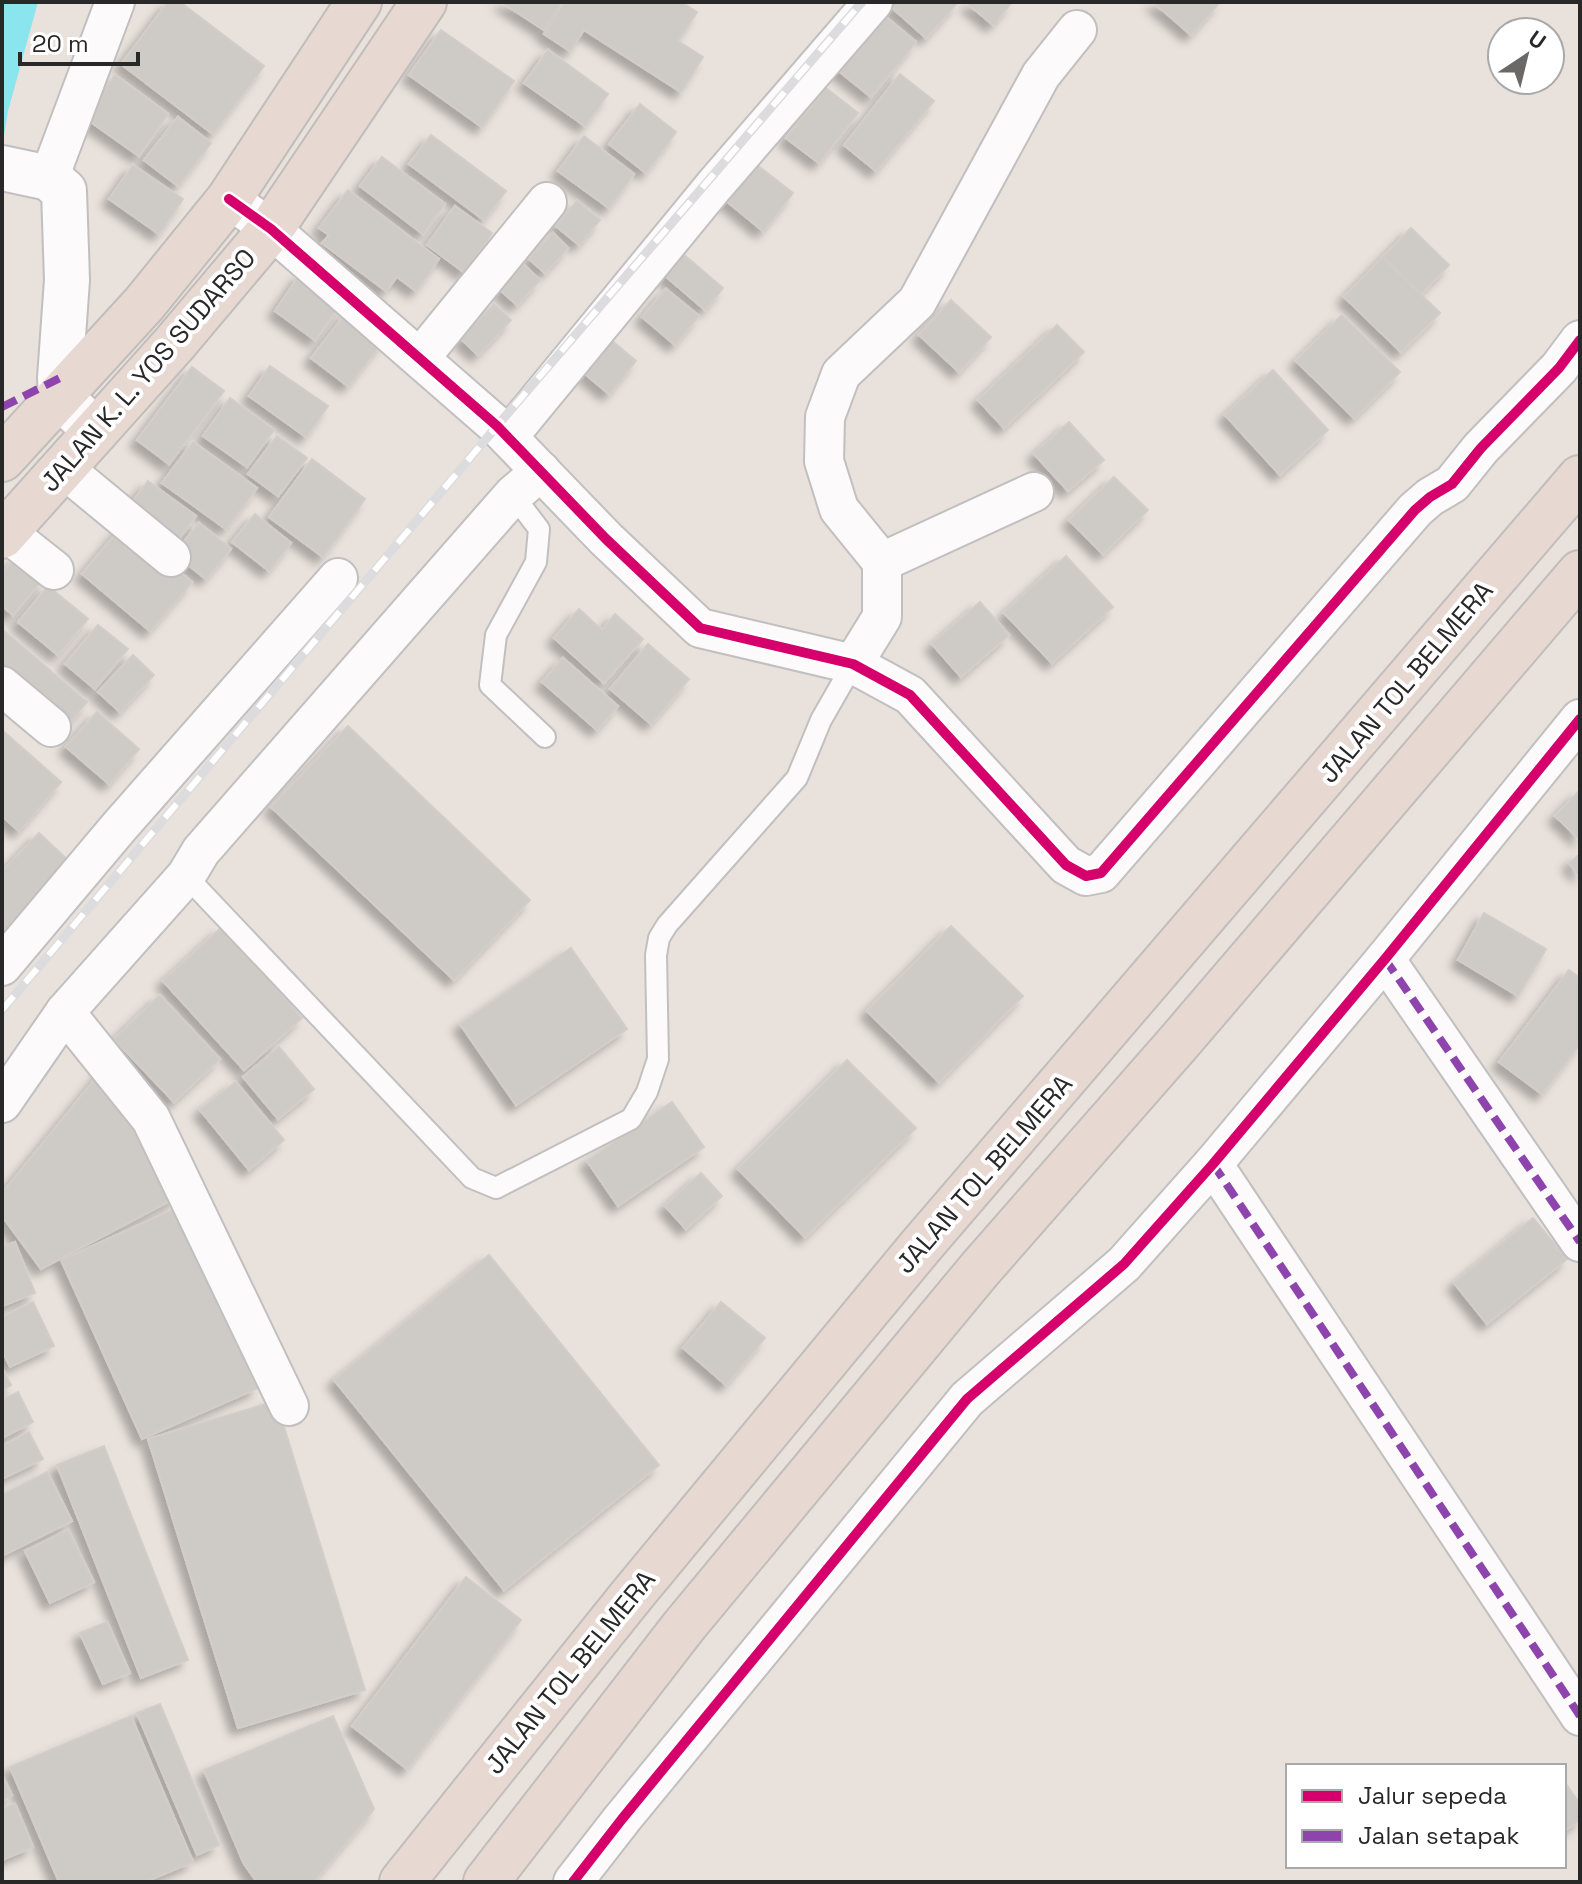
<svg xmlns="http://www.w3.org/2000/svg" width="1582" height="1884" font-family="'Space Grotesk',sans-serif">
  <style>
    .water { fill: #8be5ee }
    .building { fill: #cecac6; stroke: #d2cdc9; stroke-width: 2; filter: url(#shadow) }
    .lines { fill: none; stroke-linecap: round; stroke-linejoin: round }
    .lane-casing { stroke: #c1bfbf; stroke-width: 24 }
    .street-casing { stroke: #c1bfbf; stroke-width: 42 }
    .secondary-casing { stroke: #c1bfbf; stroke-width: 48 }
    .highway-casing { stroke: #c0bdbb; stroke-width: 48 }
    .lane { stroke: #fcfafa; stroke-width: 20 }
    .street { stroke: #fcfafa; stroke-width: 38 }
    .secondary { stroke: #fcfafa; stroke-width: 44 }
    .highway { stroke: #e8d8d2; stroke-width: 44 }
    .rail-casing { stroke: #dcdcde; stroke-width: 9 }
    .rail { stroke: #fff; stroke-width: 6; stroke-dasharray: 18; stroke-linecap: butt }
    .quiet { stroke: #8e44ad; stroke-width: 8; stroke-dasharray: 16 8; stroke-linecap: butt }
    .cycleway-casing { stroke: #fff; stroke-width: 15 }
    .cycleway { stroke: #d6006c; stroke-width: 10 }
    .labels { text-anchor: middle; stroke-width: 8; stroke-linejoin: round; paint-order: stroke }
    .street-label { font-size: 26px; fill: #282828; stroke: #fff }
  </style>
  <defs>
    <filter id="shadow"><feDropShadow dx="-7" dy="7" stdDeviation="4" flood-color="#0004"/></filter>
  </defs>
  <rect width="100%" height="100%" fill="#e8e1dc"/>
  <!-- water -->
  <path class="water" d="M2,2H38L8,111L2,148Z"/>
  <!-- building -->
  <g class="building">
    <path d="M168,2H180L264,66L213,134L121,64Z"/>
    <path d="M501,2H562L544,30Z"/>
    <path d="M565,2H681L697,12L678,41L703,57L681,92L584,30L570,51L544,34Z"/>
    <path d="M891,2H958L926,38L889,5Z"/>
    <path d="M970,2H1012L993,25L968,4Z"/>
    <path d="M1153,2H1220L1191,35Z"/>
    <path d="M876,9L916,42L871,97L830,64Z"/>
    <path d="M441,30L514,81L482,127L409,75Z"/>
    <path d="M548,50L608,94L585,126L524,83Z"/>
    <path d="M900,74L934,101L876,171L844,145Z"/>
    <path d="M115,75L168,114L139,156L85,118Z"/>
    <path d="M826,88L858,113L819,163L786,138Z"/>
    <path d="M640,104L676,132L646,173L609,144Z"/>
    <path d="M178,117L211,143L178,186L144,160Z"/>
    <path d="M431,135L506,191L484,220L409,164Z"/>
    <path d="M584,136L634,174L609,208L558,171Z"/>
    <path d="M382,157L445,204L423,234L360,186Z"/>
    <path d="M753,162L793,193L763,231L724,199Z"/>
    <path d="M133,165L183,199L159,234L109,199Z"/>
    <path d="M348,190L439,259L416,291L397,277L386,291L322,243L329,235L319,228Z"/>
    <path d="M577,201L600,220L579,245L556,226Z"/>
    <path d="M455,206L492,233L465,273L427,245Z"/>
    <path d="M1411,228L1449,265L1421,294L1383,257Z"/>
    <path d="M553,233L568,248L545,273L529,259Z"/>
    <path d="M682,253L723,288L705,310L664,275Z"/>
    <path d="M1383,257L1440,313L1401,352L1344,297Z"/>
    <path d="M523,264L540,280L517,305L500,290Z"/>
    <path d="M301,273L342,302L315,340L275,311Z"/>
    <path d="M666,289L699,316L675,345L642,317Z"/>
    <path d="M951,300L991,337L959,372L919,335Z"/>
    <path d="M494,304L511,320L478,355L461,339Z"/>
    <path d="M348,311L384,340L348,386L311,358Z"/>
    <path d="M1342,315L1400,372L1354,418L1296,361Z"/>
    <path d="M1057,325L1084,352L1004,428L978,400Z"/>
    <path d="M611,340L636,361L609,394L584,373Z"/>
    <path d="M270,366L328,406L306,437L249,396Z"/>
    <path d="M192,367L224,391L169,464L137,440Z"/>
    <path d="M1273,370L1328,430L1280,475L1225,415Z"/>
    <path d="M230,398L274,430L247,467L203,436Z"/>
    <path d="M1069,422L1104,460L1068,491L1034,454Z"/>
    <path d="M277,436L307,458L278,496L248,474Z"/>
    <path d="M193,442L257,488L226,529L162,483Z"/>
    <path d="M312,459L365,499L323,557L269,517Z"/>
    <path d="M1114,477L1148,510L1103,554L1069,520Z"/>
    <path d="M148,481L196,516L175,544L127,509Z"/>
    <path d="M255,514L291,543L269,571L232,542Z"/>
    <path d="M199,523L231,549L206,579L174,554Z"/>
    <path d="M124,524L192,582L150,631L82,574Z"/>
    <path d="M1066,556L1113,607L1052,663L1004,613Z"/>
    <path d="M16,557L43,579L13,615L2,606V574Z"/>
    <path d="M48,586L88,619L58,655L18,622Z"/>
    <path d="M980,602L1009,635L961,677L932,644Z"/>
    <path d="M579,609L602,630L615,614L643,639L604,683L554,638Z"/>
    <path d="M98,625L128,649L95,689L65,664Z"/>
    <path d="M2,629L87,702L67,725L2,670Z"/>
    <path d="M648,644L689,679L651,724L610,689Z"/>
    <path d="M133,655L154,675L120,712L98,692Z"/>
    <path d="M563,658L618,706L597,730L542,682Z"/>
    <path d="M97,712L139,749L109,784L66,747Z"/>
    <path d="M348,726L530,900L454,980L271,807Z"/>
    <path d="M2,730L61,782L19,831L2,816Z"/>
    <path d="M1580,790V840L1555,816Z"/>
    <path d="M39,833L70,862L4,933L2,930V872Z"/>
    <path d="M1580,854V876L1569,863Z"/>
    <path d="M1484,913L1546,949L1518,996L1458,960Z"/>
    <path d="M951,926L1023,996L939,1082L867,1011Z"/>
    <path d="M221,928L302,1018L244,1070L163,981Z"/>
    <path d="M571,948L627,1029L516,1105L460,1024Z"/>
    <path d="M1569,970L1580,978V1044L1542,1094L1499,1062Z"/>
    <path d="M160,995L220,1059L174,1102L114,1039Z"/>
    <path d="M279,1047L314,1089L278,1119L243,1077Z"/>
    <path d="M847,1060L916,1128L805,1237L738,1169Z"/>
    <path d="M105,1067L179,1196L41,1269L2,1216V1193Z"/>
    <path d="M236,1082L284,1140L249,1170L200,1110Z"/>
    <path d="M672,1102L704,1147L618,1206L587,1161Z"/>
    <path d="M701,1173L722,1196L686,1229L665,1206Z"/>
    <path d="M177,1208L258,1388L142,1439L61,1260Z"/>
    <path d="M1533,1218L1567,1259L1487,1324L1454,1283Z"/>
    <path d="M15,1242L35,1293L2,1306V1247Z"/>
    <path d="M489,1255L659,1465L504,1590L334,1380Z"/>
    <path d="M33,1302L54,1346L10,1367L2,1350V1317Z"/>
    <path d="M721,1302L765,1338L726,1385L683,1348Z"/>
    <path d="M2,1368L11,1385L2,1390Z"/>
    <path d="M18,1392L33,1422L2,1438V1400Z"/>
    <path d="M276,1401L365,1690L238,1728L148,1439Z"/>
    <path d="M29,1432L43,1459L2,1479V1446Z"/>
    <path d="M104,1446L188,1660L141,1678L57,1465Z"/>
    <path d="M47,1472L72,1521L2,1556V1495Z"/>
    <path d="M68,1530L94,1582L50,1603L25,1551Z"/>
    <path d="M466,1577L521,1620L407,1769L352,1726Z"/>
    <path d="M107,1622L130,1673L103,1684L80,1633Z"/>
    <path d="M160,1704L219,1845L197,1855L137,1713Z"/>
    <path d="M131,1716L193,1862L145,1882H59L10,1767Z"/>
    <path d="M333,1716L374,1809L313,1882H257L244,1864L204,1770Z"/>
    <path d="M2,1775L12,1795L2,1801Z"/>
    <path d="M1564,1781L1580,1804V1820L1564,1831Z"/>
    <path d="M15,1804L33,1847L2,1860V1809Z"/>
  </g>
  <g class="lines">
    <!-- lane casing -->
    <g class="lane-casing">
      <g id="lane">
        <path d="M513,495L539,529L536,562L496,635L490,685L545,737"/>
        <path d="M186,876L472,1178L496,1188L631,1119L647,1092L658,1059L656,955L659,938L667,925L797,778L821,720L853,664"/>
      </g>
    </g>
    <!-- street casing -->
    <g class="street-casing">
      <g id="street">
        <path d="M49,178L115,2"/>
        <path d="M229,199L271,229L497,426L606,539L700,628L853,664L910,695L1066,865L1086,876L1101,873L1415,510L1430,497L1452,484L1481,448L1559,368L1580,340"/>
        <path d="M420,358L547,202"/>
        <path d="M508,437L714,186L873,2"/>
        <path d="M63,468L171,557"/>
        <path d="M6,532L54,570"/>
        <path d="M882,562L1034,492"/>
        <path d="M853,664L882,617V562L839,509L824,461L825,417L841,374L917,302L1041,75L1077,30"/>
        <path d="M2,686L51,727"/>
        <path d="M1385,959L1580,1242"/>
        <path d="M2,966L119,827L338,578"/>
        <path d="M65,1012L151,1119L289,1406"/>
        <path d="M2,1103L65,1012L186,876L201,851L513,495L541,471"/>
        <path d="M1213,1164L1580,1716"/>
        <path d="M573,1882L622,1819L967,1399L1124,1264L1213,1164L1385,959L1580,719"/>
      </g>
    </g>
    <!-- secondary casing -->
    <g class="secondary-casing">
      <path id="secondary" d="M2,168L49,178L64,191L67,280L60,378L61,398L96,431"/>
    </g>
    <!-- highway casing -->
    <g class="highway-casing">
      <g id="highway">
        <path d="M2,459L144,304L229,199L359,2"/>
        <path d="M2,536L175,343L271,229L424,2"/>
        <path d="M402,1882L632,1595L920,1247L1580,478"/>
        <path d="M486,1882L684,1626L980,1269L1180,1041L1580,573"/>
      </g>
    </g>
    <!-- lane -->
    <use href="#lane" class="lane"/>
    <!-- street -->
    <use href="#street" class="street"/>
    <!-- secondary -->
    <use href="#secondary" class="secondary"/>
    <!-- highway -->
    <use href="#highway" class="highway"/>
    <!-- rail casing -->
    <g class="rail-casing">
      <path id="rail" d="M2,1010L497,426L862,2"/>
    </g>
    <!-- rail -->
    <use href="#rail" class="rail"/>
    <!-- quiet -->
    <g class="quiet">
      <path d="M2,407L60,378"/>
      <path d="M1385,959L1580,1242"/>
      <path d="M1213,1164L1580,1716"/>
    </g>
    <!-- cycleway casing -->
    <g class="cycleway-casing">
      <g id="cycleway">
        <path d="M229,199L271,229L497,426L606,539L700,628L853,664L910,695L1066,865L1086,876L1101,873L1415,510L1430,497L1452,484L1481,448L1559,368L1580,340"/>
        <path d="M573,1882L622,1819L967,1399L1124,1264L1213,1164L1385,959L1580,719"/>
      </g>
    </g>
    <!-- cycleway -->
    <use href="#cycleway" class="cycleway"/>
  </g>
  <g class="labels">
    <!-- street labels -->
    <g class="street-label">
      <text transform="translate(148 370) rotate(-49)" y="9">JALAN K. L. YOS SUDARSO</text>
      <text transform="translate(1406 682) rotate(-50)" y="9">JALAN TOL BELMERA</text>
      <text transform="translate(984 1174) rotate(-49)" y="9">JALAN TOL BELMERA</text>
      <text transform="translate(570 1672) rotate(-51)" y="9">JALAN TOL BELMERA</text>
    </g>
  </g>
  <!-- border -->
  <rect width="1582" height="1884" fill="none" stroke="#282828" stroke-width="8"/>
  <!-- legend -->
  <rect x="1286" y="1764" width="280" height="104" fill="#ffffff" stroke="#a9a9a9" stroke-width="2"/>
  <rect x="1302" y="1790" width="40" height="12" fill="#d6006c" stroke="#a9a9a9" stroke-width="2"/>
  <text x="1358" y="1804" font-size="24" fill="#282828">Jalur sepeda</text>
  <rect x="1302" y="1830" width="40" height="12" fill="#8e44ad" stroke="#a9a9a9" stroke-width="2"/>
  <text x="1358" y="1844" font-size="24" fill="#282828">Jalan setapak</text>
  <!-- north arrow -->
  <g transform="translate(1526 56) rotate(35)"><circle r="38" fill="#ffffff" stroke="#a9a9a9" stroke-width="2"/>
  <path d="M0-6L14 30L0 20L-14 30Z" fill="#6b6967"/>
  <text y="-12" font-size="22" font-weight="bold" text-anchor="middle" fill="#282828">U</text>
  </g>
  <!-- scale -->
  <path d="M20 52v12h118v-12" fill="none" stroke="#282828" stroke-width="4"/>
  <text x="32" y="52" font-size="24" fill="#282828" stroke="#ffffff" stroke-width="6" paint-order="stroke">20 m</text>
</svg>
